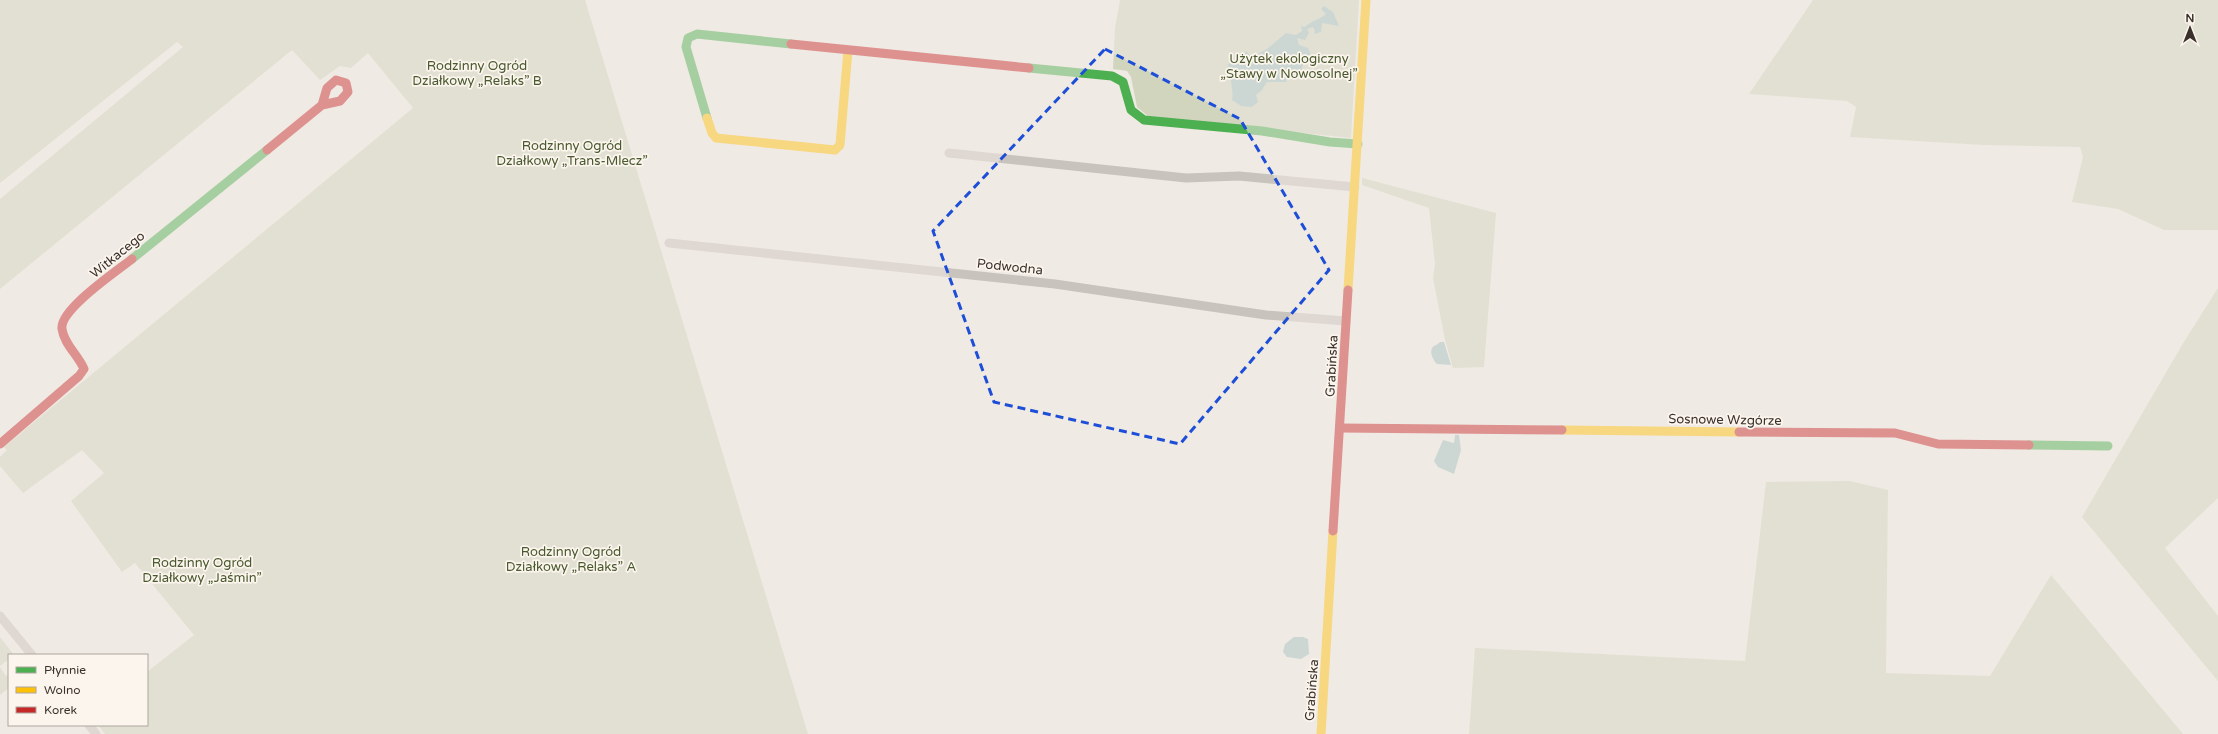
<svg xmlns="http://www.w3.org/2000/svg" width="2218" height="734" font-family="'Varela Round',sans-serif">
  <style>
    .green { fill: #d1d5be }
    .water { fill: #a0c1c1 }
    .lines { fill: none; stroke-linecap: round; stroke-linejoin: round }
    .street { stroke: #c9c3bd; stroke-width: 9 }
    .fast { stroke: #4caf50; stroke-width: 9 }
    .slow { stroke: #ffc107; stroke-width: 9 }
    .jam { stroke: #c62828; stroke-width: 9 }
    .marked { fill: none; stroke: #1d4ed8; stroke-width: 3; stroke-dasharray: 8 5; stroke-linejoin: round }
    .labels { text-anchor: middle; stroke-width: 3.5; stroke-linejoin: round; paint-order: stroke }
    .park-label { font-size: 13px; fill: #49592e; stroke: #fbf5ed }
    .street-label { font-size: 13px; fill: #3a302b; stroke: #fbf5ed }
  </style>
  <rect width="100%" height="100%" fill="#f0eae4"/>
  <!-- green -->
  <g class="green">
    <path d="M0,0H585L808,734H105L98,725H147V672L194,635L135,563L122,572L71,501L104,473L82,450L23,493L0,466V457L7,450L4,447L413,108L368,53L351,68L340,66L320,80L292,50L0,289V199L183,47L177,42L0,183Z"/>
    <path d="M1120,0H1359L1351,138L1149,117L1137,107L1131,77L1127,71L1113,69L1115,28Z"/>
    <path d="M1813,0H2218V230H2164L2118,209L2072,202L2083,157L2080,147L1983,145L1850,137L1856,107L1847,101L1749,94Z"/>
    <path d="M1362,178L1496,213L1484,367L1453,368L1445,340L1433,278L1435,264L1429,208L1362,185Z"/>
    <path d="M2218,288V498L2165,548L2218,616V681L2082,517L2182,345Z"/>
    <path d="M1850,481L1888,490L1886,673L1990,676L2051,575L2183,734H1469L1475,648L1745,661L1766,482Z"/>
    <path d="M0,637L14,655H9V659L0,666Z"/>
    <path d="M0,667L6,676L9,674V688L0,695Z"/>
  </g>
  <!-- water -->
  <g class="water">
    <path d="M1324,6L1333,12L1339,26L1322,23L1321,32L1314,34L1315,31L1313,27L1307,29L1309,33L1305,40L1297,38L1299,45L1308,48L1311,55L1305,57L1300,76L1287,80L1286,82H1267L1262,90L1256,95L1258,102L1252,107L1241,106L1232,100C1234,91 1229,74 1228,64L1241,60L1246,51L1252,57L1267,49L1286,33L1296,35L1302,31L1301,26L1305,27C1311,21 1319,20 1326,14L1321,9Z"/>
    <path d="M1440,342H1444L1451,365L1437,364C1433,360 1428,350 1434,346C1436,345 1438,344 1440,342Z"/>
    <path d="M1455,435H1459L1461,450L1454,474L1438,467L1434,461L1443,440L1454,443Z"/>
    <path d="M1294,637H1303L1308,639L1309,654L1301,659L1287,657L1283,652L1285,644Z"/>
  </g>
  <g class="lines">
    <!-- street -->
    <g class="street">
      <path d="M949,153L1186,178L1239,176L1355,187"/>
      <path d="M669,243L1055,284L1266,315L1346,321"/>
      <path d="M0,616L32,655"/>
      <path d="M89,725L96,734"/>
    </g>
    <!-- fast -->
    <g class="fast">
      <path d="M1029,68L1112,76L1123,82L1131,110L1144,120L1262,131L1330,142L1358,144"/>
      <path d="M707,118L686,47L688,38L697,34L791,44"/>
      <path d="M132,259L267,150"/>
      <path d="M2029,445L2108,446"/>
    </g>
    <!-- slow -->
    <g class="slow">
      <path d="M707,118L712,133L716,138L835,150L840,145L848,50"/>
      <path d="M1348,290L1366,0"/>
      <path d="M1562,430L1739,432"/>
      <path d="M1321,734L1333,531"/>
    </g>
    <!-- jam -->
    <g class="jam">
      <path d="M791,44L1029,68"/>
      <path d="M267,150L322,105L340,101L348,92L346,83L336,80L327,88L322,105"/>
      <path d="M1340,428L1562,430"/>
      <path d="M1739,432L1895,433L1938,444L2029,445"/>
      <path d="M0,444L79,376L84,369C78,355 64,344 62,329C59,310 117,271 132,259"/>
      <path d="M1333,531L1348,290"/>
    </g>
  </g>
  <!-- marked area -->
  <path d="M0 0H2218V734H0ZM1105,49L1240,119L1329,270L1180,444L994,402L933,231Z" fill="#f0eae4" fill-opacity=".55" fill-rule="evenodd"/>
  <path class="marked" d="M1105,49L1240,119L1329,270L1180,444L994,402L933,231Z"/>
  <g class="labels">
    <!-- park labels -->
    <g class="park-label">
      <text x="1289" y="63">Użytek ekologiczny<tspan x="1289" dy="15">„Stawy w Nowosolnej”</tspan></text>
      <text x="477" y="70">Rodzinny Ogród<tspan x="477" dy="15">Działkowy „Relaks” B</tspan></text>
      <text x="572" y="150">Rodzinny Ogród<tspan x="572" dy="15">Działkowy „Trans-Mlecz”</tspan></text>
      <text x="571" y="556">Rodzinny Ogród<tspan x="571" dy="15">Działkowy „Relaks” A</tspan></text>
      <text x="202" y="567">Rodzinny Ogród<tspan x="202" dy="15">Działkowy „Jaśmin”</tspan></text>
    </g>
    <!-- street labels -->
    <g class="street-label">
      <text transform="translate(117 254) rotate(-39)" y="5">Witkacego</text>
      <text transform="translate(1010 266) rotate(6)" y="5">Podwodna</text>
      <text transform="translate(1331 366) rotate(-87)" y="5">Grabińska</text>
      <text transform="translate(1725 419) rotate(1)" y="5">Sosnowe Wzgórze</text>
      <text transform="translate(1311 690) rotate(-86)" y="5">Grabińska</text>
    </g>
  </g>
  <!-- legend -->
  <rect x="8" y="654" width="140" height="72" fill="#fbf5ed" stroke="#aea69f"/>
  <rect x="16" y="667" width="20" height="6" fill="#4caf50" stroke="#aea69f"/>
  <text x="44" y="674" font-size="12" fill="#3a302b">Płynnie</text>
  <rect x="16" y="687" width="20" height="6" fill="#ffc107" stroke="#aea69f"/>
  <text x="44" y="694" font-size="12" fill="#3a302b">Wolno</text>
  <rect x="16" y="707" width="20" height="6" fill="#c62828" stroke="#aea69f"/>
  <text x="44" y="714" font-size="12" fill="#3a302b">Korek</text>
  <!-- north arrow -->
  <g transform="translate(2190 28)" stroke="#fbf5ed" stroke-width="3" paint-order="stroke">
  <path d="M0-3L7 15L0 10L-7 15Z" fill="#3a302b"/>
  <text y="-6" font-size="11" font-weight="bold" text-anchor="middle" fill="#3a302b">N</text>
  </g>
</svg>
